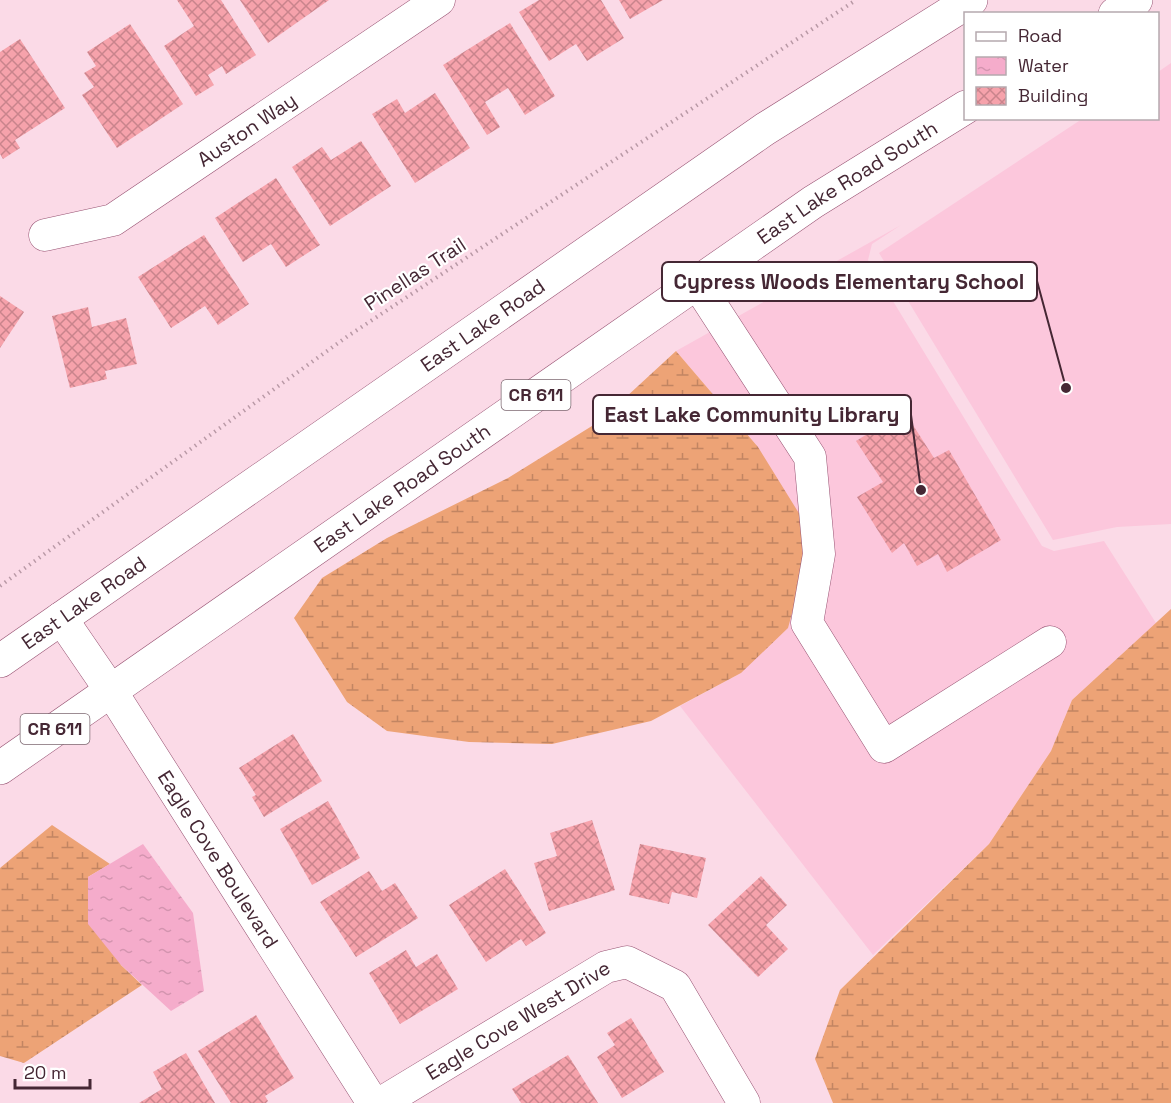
<svg xmlns="http://www.w3.org/2000/svg" width="1171" height="1103" font-family="'Space Grotesk',sans-serif">
  <style>
    .built { fill: #fcc7dc }
    .wetland { fill: url(#wetland-marsh) }
    .water { fill: url(#water-ripples) }
    .building { fill: url(#building-cross-hatch) }
    .lines { fill: none; stroke-linecap: round; stroke-linejoin: round }
    .minor-casing { stroke: #975272; stroke-width: 33 }
    .major-casing { stroke: #975272; stroke-width: 34 }
    .path { stroke: #b999a6; stroke-width: 4; stroke-dasharray: 1.5 4.5; stroke-linecap: butt }
    .minor { stroke: #fff; stroke-width: 32 }
    .major { stroke: #fff; stroke-width: 33 }
    .labels { text-anchor: middle; stroke-width: 4.5; stroke-linejoin: round; paint-order: stroke }
    .shield { fill: #fff; stroke: #7d6871; stroke-width: 1.5 }
    .shield-label { font-size: 18px; font-weight: bold; fill: #452734 }
    .street-label { font-size: 20px; fill: #452734; stroke: #fff }
    .leader { fill: none; stroke: #452734; stroke-width: 2 }
    .callout-dot { fill: #452734; stroke: #fff; stroke-width: 2 }
    .callout { fill: #fff; stroke: #452734; stroke-width: 2 }
    .callout-label { font-size: 21px; text-anchor: middle; font-weight: bold; fill: #452734 }
  </style>
  <defs>
    <pattern id="wetland-marsh" width="20" height="14" patternUnits="userSpaceOnUse" patternTransform="scale(1.5)"><rect width="20" height="14" fill="#eda376"/><path d="M1 5h8M5 5V1M11 12h8M15 12V8" fill="none" stroke="#c28562"/></pattern>
    <pattern id="water-ripples" width="26" height="14" patternUnits="userSpaceOnUse" patternTransform="scale(1.5)"><rect width="26" height="14" fill="#f5accb"/><path d="M2 4q2-2 4 0t4 0M15 11q2-2 4 0t4 0" fill="none" stroke="#d394af"/></pattern>
    <pattern id="building-cross-hatch" width="8" height="8" patternUnits="userSpaceOnUse" patternTransform="scale(1.5)"><rect width="8" height="8" fill="#f6a2ab"/><path d="M0 0l8 8M0 8l8-8" fill="none" stroke="#c9848c"/></pattern>
  </defs>
  <rect width="100%" height="100%" fill="#fbdae7"/>
  <!-- built -->
  <g class="built">
    <path d="M1171,63V524L1117,527L1053,540L879,253L1082,119L1158,118V72Z"/>
    <path d="M901,225L872,244L868,260L1042,546L1054,551L1104,541L1156,623L1072,700L1051,751L989,844L873,955L680,706L741,673L758,447L676,351Z"/>
  </g>
  <!-- wetland -->
  <g class="wetland">
    <path d="M676,351L758,447L813,536L788,628L741,673L651,721L552,744L469,742L387,731L347,702L294,618L322,578L387,538L508,478L600,421Z"/>
    <path d="M1171,609V1103H833L815,1059L840,990L989,844L1051,751L1072,700Z"/>
    <path d="M52,825L110,864L88,877L121,965L142,985L24,1063L0,1056V868Z"/>
  </g>
  <!-- water -->
  <path class="water" d="M143,844L193,913L204,991L171,1011L121,965L88,924V877Z"/>
  <!-- building -->
  <g class="building">
    <path d="M177,0H221L256,55L226,74L222,66L208,75L214,85L196,96L164,46L194,26Z"/>
    <path d="M240,0H329L268,43Z"/>
    <path d="M539,0H601L624,38L587,61L576,44L549,61L519,12Z"/>
    <path d="M619,0H663L630,19Z"/>
    <path d="M510,23L555,96L525,115L508,88L485,102L500,127L487,135L443,65Z"/>
    <path d="M130,24L183,104L117,148L82,95L94,87L84,73L96,66L87,52Z"/>
    <path d="M20,39L65,108L15,140L20,148L3,159L0,154V52Z"/>
    <path d="M435,93L470,148L415,183L372,114L397,99L405,113Z"/>
    <path d="M361,141L391,186L330,226L292,167L322,147L331,160Z"/>
    <path d="M276,178L320,245L286,267L271,244L243,262L215,218Z"/>
    <path d="M204,235L249,304L218,325L205,306L171,328L138,277Z"/>
    <path d="M0,296L24,312L0,348Z"/>
    <path d="M88,307L92,327L126,318L137,364L105,371L107,379L70,388L52,316Z"/>
    <path d="M904,411L934,458L949,450L1001,540L947,572L938,554L917,566L904,543L892,553L857,497L883,482L856,441Z"/>
    <path d="M293,734L322,781L264,817L252,797L256,795L239,768Z"/>
    <path d="M328,801L360,858L312,885L280,829Z"/>
    <path d="M592,820L615,890L549,911L534,863L557,856L550,833Z"/>
    <path d="M640,844L706,858L697,898L672,892L669,904L629,895Z"/>
    <path d="M505,869L546,933L526,946L521,939L486,962L449,905Z"/>
    <path d="M369,871L382,891L395,883L418,918L356,957L320,902Z"/>
    <path d="M761,876L787,905L766,925L788,949L758,977L708,925Z"/>
    <path d="M406,950L416,967L437,954L458,989L400,1024L369,973Z"/>
    <path d="M256,1015L294,1078L265,1096L268,1101L266,1103H231L198,1051Z"/>
    <path d="M631,1018L664,1072L622,1098L597,1057L615,1045L607,1033Z"/>
    <path d="M186,1053L215,1103H139L162,1089L153,1072Z"/>
    <path d="M568,1055L598,1103H521L512,1089Z"/>
  </g>
  <g class="lines">
    <!-- minor casing -->
    <g class="minor-casing">
      <g id="minor">
        <path id="s1" d="M45,235L113,220L439,0"/>
        <path d="M697,283L810,457L819,554L807,623L884,747L1050,642"/>
        <path id="s2" d="M61,618L111,691L373,1103"/>
        <path id="s3" d="M381,1103L606,967L627,962L675,986L744,1103"/>
      </g>
    </g>
    <!-- major casing -->
    <g class="major-casing">
      <g id="major">
        <path d="M1115,14L1136,0"/>
        <path id="s4" d="M0,661L765,129L971,0"/>
        <path id="s5" d="M0,768L813,202L966,107"/>
      </g>
    </g>
    <!-- path -->
    <path class="path" d="M0,586L348,336L856,0"/>
    <!-- minor -->
    <use href="#minor" class="minor"/>
    <!-- major -->
    <use href="#major" class="major"/>
  </g>
  <g class="labels">
    <!-- shield labels -->
    <g class="shield">
      <rect x="501.5" y="380" width="69" height="30" rx="4.5"/>
      <rect x="20.5" y="714" width="69" height="30" rx="4.5"/>
    </g>
    <g class="shield-label">
      <text x="536" y="401">CR 611</text>
      <text x="55" y="735">CR 611</text>
    </g>
    <!-- street labels -->
    <g class="street-label">
      <text dy="7" stroke="none"><textPath href="#s1" startOffset="231">Auston Way</textPath></text>
      <text dy="7" stroke="none"><textPath href="#s5" startOffset="1030">East Lake Road South</textPath></text>
      <text transform="translate(415 274) rotate(-33)" y="7">Pinellas Trail</text>
      <text dy="7" stroke="none"><textPath href="#s4" startOffset="588">East Lake Road</textPath></text>
      <text dy="7" stroke="none"><textPath href="#s5" startOffset="490">East Lake Road South</textPath></text>
      <text dy="7" stroke="none"><textPath href="#s4" startOffset="102">East Lake Road</textPath></text>
      <text dy="7" stroke="none"><textPath href="#s2" startOffset="288">Eagle Cove Boulevard</textPath></text>
      <text dy="7" stroke="none"><textPath href="#s3" startOffset="160">Eagle Cove West Drive</textPath></text>
    </g>
  </g>
  <!-- callouts -->
  <path class="leader" d="M1066 388L1037 281M921 490L911 415"/>
  <g class="callout-dot">
    <circle cx="1066" cy="388" r="6"/>
    <circle cx="921" cy="490" r="6"/>
  </g>
  <g class="callout">
    <rect x="662" y="262" width="375" height="39" rx="6"/>
    <rect x="593" y="395" width="318" height="39" rx="6"/>
  </g>
  <g class="callout-label">
    <text x="849" y="289">Cypress Woods Elementary School</text>
    <text x="752" y="422">East Lake Community Library</text>
  </g>
  <!-- legend -->
  <rect x="964" y="12" width="195" height="108" fill="#ffffff" stroke="#b5a9ae" stroke-width="1.5"/>
  <rect x="976" y="32" width="30" height="9" fill="#ffffff" stroke="#b5a9ae" stroke-width="1.5"/>
  <text x="1018" y="42" font-size="18" fill="#452734">Road</text>
  <rect x="976" y="57" width="30" height="18" fill="url(#water-ripples)" stroke="#b5a9ae" stroke-width="1.5"/>
  <text x="1018" y="72" font-size="18" fill="#452734">Water</text>
  <rect x="976" y="87" width="30" height="18" fill="url(#building-cross-hatch)" stroke="#b5a9ae" stroke-width="1.5"/>
  <text x="1018" y="102" font-size="18" fill="#452734">Building</text>
  <!-- scale -->
  <path d="M15 1079v9h75v-9" fill="none" stroke="#452734" stroke-width="3"/>
  <text x="24" y="1079" font-size="18" fill="#452734" stroke="#ffffff" stroke-width="4.5" paint-order="stroke">20 m</text>
</svg>
